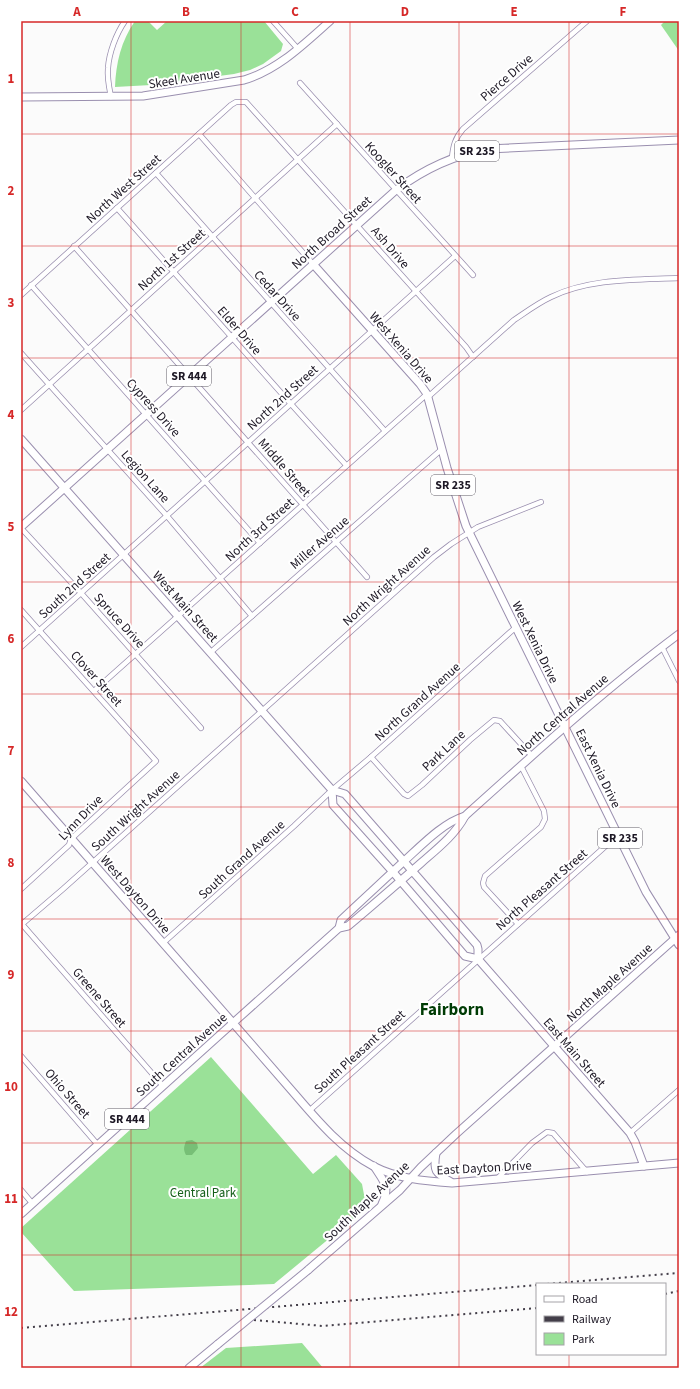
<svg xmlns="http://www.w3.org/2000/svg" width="700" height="1389" font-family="'Source Sans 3',sans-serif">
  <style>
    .green { fill: #9ae198 }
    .water { fill: #77bf76 }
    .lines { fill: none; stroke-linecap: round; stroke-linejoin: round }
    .street-casing { stroke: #9a8faf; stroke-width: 6 }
    .secondary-casing { stroke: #9a8faf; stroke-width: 9 }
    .primary-casing { stroke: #9a8faf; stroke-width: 9 }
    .street { stroke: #fff; stroke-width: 4.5 }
    .secondary { stroke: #fff; stroke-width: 7 }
    .primary { stroke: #fff; stroke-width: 7 }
    .rail { stroke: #433e49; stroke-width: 2; stroke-dasharray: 2 4; stroke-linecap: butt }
    .secondary-bridge-casing { stroke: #9a8faf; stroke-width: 9; stroke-linecap: butt }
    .secondary-bridge { stroke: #fff; stroke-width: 7 }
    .grid { fill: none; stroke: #d62828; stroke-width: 1; stroke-opacity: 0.55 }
    .labels { text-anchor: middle; stroke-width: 4; stroke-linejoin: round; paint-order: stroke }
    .shield { fill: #fff; stroke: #615d66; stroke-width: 1 }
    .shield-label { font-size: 12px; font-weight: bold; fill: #1d1825 }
    .street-label { font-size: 13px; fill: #1d1825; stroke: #fff }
    .park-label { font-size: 13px; fill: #145e19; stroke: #fff }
    .district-label { font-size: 17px; font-weight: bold; fill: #003c05; stroke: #fff }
    .neatline { fill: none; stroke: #d62828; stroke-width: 1.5 }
    .grid-label { font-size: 13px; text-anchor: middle; font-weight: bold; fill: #d62828 }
  </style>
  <rect width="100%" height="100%" fill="#fbfbfb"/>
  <!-- green -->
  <g class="green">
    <path d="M135,21H148L157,30L167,21H264L283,44L281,51L263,64L250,70L234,74L151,85L115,87C116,63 121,41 135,21Z"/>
    <path d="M665,21H679V51L661,25Z"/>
    <path d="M211,1057L313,1174L336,1155L362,1184L365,1200L359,1214L274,1284L74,1291L21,1232V1228Z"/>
    <path d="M302,1343L323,1368H200L226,1348Z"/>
  </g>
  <!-- water -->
  <path class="water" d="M192,1140L197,1143L198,1148L192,1155H186C183,1149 184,1147 186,1141Z"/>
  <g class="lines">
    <!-- street casing -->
    <g class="street-casing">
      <g id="street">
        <path d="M273,21L298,49"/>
        <path d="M300,83L473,275"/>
        <path d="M111,97C109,87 107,78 108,68C109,53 116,34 125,21"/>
        <path d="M199,134L313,264"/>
        <path d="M452,158C453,146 455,138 463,129L587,21"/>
        <path d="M156,173L385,431"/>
        <path d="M117,208L291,404L346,465"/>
        <path d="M74,246L367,577"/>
        <path d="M31,285L260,543"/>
        <path d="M21,295L231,105L236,102H246L466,347L473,357"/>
        <path d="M21,353L167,516L252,616"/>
        <path d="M428,397L514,320C526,312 538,303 551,297C590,278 637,280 679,278"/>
        <path d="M21,410L337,124"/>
        <path d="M21,528L81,593L201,728"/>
        <path d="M21,610L156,761L71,839L69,845L21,889"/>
        <path d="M21,647L455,256"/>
        <path d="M662,647L679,681"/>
        <path d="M211,652L442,449"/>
        <path d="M94,691L427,394"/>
        <path d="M371,757L404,794L408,796L422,785L470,740L494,720L500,721L532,756"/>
        <path d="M21,923L163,1086"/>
        <path d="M518,924L484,887L483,883L485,876L541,827L545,819L544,811L521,766"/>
        <path d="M21,925L63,889L434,557L451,544L478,527L541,502"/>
        <path d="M163,943L294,826L332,790L371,757L516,627"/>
        <path d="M21,1056L98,1145"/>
        <path d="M309,1111L618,835"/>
        <path d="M630,1133L679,1090"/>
        <path d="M496,1180L532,1143L547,1132L553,1133L587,1172"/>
        <path d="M21,1190L32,1203"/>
      </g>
    </g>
    <!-- secondary casing -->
    <g class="secondary-casing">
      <g id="secondary">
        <path d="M21,97L143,96L244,80C278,70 304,44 330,21"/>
        <path d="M21,439L332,790L345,794L477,945L478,949V959"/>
        <path d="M679,634C604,690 535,753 465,816C455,835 437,849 421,863C396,885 373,905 348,926L339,928L233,1023C253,1046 273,1069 293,1092C317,1120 340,1148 373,1166C398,1179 425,1181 452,1183L679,1163"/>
        <path d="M332,790L333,805L393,872L465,956L478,959L630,1133L635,1142L644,1166"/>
        <path d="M339,928L341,920C361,901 382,882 402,863C420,847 442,823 465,816"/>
        <path d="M436,1153C433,1171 435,1173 451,1182"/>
        <path d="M374,1166C383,1181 391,1186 382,1204"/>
        <path d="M308,1270L400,1190L421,1167L456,1134L679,935"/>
        <path d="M189,1368L218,1344"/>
      </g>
    </g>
    <!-- primary casing -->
    <g class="primary-casing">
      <g id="primary">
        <path d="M313,264L420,384L427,394L447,468L466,526L646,892L679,945"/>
        <path d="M21,527L396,190C424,169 454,155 488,149L679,140"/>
        <path d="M21,781L233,1023L21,1214"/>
      </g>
    </g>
    <!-- street -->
    <use href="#street" class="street"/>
    <!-- secondary -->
    <use href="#secondary" class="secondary"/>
    <!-- primary -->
    <use href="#primary" class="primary"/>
    <!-- rail -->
    <g class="rail">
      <path d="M547,1284L679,1273"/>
      <path d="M665,1294L679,1291"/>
      <path d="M254,1320L323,1326L537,1308"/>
      <path d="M21,1328L537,1285"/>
    </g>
    <!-- secondary-bridge casing -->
    <g class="secondary-bridge-casing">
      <path id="secondary-bridge" d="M218,1344L308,1270"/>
    </g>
    <!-- secondary-bridge -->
    <use href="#secondary-bridge" class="secondary-bridge"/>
  </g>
  <!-- grid -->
  <path class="grid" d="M131,21V1368M241,21V1368M350,21V1368M459,21V1368M569,21V1284M21,134H679M21,246H679M21,358H679M21,470H679M21,582H679M21,694H679M21,807H679M21,919H679M21,1031H679M21,1143H679M21,1255H679M569,1354V1368"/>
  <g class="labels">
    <!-- shield labels -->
    <g class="shield">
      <rect x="455" y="141" width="44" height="20" rx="3"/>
      <rect x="167" y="366" width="44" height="20" rx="3"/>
      <rect x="431" y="475" width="44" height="20" rx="3"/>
      <rect x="598" y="828" width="44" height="20" rx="3"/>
      <rect x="105" y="1109" width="44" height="20" rx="3"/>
    </g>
    <g class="shield-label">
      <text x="477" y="155">SR 235</text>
      <text x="189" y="380">SR 444</text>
      <text x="453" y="489">SR 235</text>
      <text x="620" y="842">SR 235</text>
      <text x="127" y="1123">SR 444</text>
    </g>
    <!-- street labels -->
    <g class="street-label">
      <text transform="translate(506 77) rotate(-41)" y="5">Pierce Drive</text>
      <text transform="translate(184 78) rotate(-9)" y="5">Skeel Avenue</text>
      <text transform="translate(394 172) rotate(48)" y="5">Koogler Street</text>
      <text transform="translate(123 188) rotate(-42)" y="5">North West Street</text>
      <text transform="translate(331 232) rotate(-42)" y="5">North Broad Street</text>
      <text transform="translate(391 247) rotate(49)" y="5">Ash Drive</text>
      <text transform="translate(171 259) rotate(-42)" y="5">North 1st Street</text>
      <text transform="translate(278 295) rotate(48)" y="5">Cedar Drive</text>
      <text transform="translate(240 330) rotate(49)" y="5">Elder Drive</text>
      <text transform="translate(402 347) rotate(49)" y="5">West Xenia Drive</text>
      <text transform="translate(282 397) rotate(-42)" y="5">North 2nd Street</text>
      <text transform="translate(154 407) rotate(48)" y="5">Cypress Drive</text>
      <text transform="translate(285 467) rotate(49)" y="5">Middle Street</text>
      <text transform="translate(146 476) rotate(48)" y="5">Legion Lane</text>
      <text transform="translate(259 529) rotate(-42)" y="5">North 3rd Street</text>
      <text transform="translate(319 542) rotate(-41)" y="5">Miller Avenue</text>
      <text transform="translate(74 585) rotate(-42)" y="5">South 2nd Street</text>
      <text transform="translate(386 585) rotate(-42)" y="5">North Wright Avenue</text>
      <text transform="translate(186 606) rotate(48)" y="5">West Main Street</text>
      <text transform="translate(120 620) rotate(48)" y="5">Spruce Drive</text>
      <text transform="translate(536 642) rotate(64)" y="5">West Xenia Drive</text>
      <text transform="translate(97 678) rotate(48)" y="5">Clover Street</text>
      <text transform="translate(417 701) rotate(-42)" y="5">North Grand Avenue</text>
      <text transform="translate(562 714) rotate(-41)" y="5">North Central Avenue</text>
      <text transform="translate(443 750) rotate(-43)" y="5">Park Lane</text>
      <text transform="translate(599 768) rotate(64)" y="5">East Xenia Drive</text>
      <text transform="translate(135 810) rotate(-42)" y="5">South Wright Avenue</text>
      <text transform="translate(80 817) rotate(-46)" y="5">Lynn Drive</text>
      <text transform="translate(241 859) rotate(-42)" y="5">South Grand Avenue</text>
      <text transform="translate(541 889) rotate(-41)" y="5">North Pleasant Street</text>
      <text transform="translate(136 894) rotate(49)" y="5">West Dayton Drive</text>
      <text transform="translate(609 982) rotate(-42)" y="5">North Maple Avenue</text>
      <text transform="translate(100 997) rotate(49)" y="5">Greene Street</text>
      <text transform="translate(359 1051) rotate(-42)" y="5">South Pleasant Street</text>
      <text transform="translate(575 1052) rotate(49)" y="5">East Main Street</text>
      <text transform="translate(181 1054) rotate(-42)" y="5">South Central Avenue</text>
      <text transform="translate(68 1093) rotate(49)" y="5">Ohio Street</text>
      <text transform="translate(484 1167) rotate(-3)" y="5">East Dayton Drive</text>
      <text transform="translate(366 1201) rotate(-43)" y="5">South Maple Avenue</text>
    </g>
    <!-- park labels -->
    <g class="park-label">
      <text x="203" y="1197">Central Park</text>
    </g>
    <!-- district labels -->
    <g class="district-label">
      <text x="452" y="1015">Fairborn</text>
    </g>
  </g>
  <!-- border -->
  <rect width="700" height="1389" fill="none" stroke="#ffffff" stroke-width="44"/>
  <!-- legend -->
  <rect x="536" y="1283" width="130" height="72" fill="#ffffff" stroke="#a5a3a8"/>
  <rect x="544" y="1296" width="20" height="6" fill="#ffffff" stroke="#a5a3a8"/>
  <text x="572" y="1303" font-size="12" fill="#1d1825">Road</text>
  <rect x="544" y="1316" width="20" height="6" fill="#433e49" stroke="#a5a3a8"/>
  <text x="572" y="1323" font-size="12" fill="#1d1825">Railway</text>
  <rect x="544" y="1333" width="20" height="12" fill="#9ae198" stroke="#a5a3a8"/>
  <text x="572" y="1343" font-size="12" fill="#1d1825">Park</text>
  <rect x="22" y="22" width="656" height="1345" class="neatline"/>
  <g class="grid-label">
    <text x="77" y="16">A</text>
    <text x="186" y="16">B</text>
    <text x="295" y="16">C</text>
    <text x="405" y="16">D</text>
    <text x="514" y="16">E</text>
    <text x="623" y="16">F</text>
    <text x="11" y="83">1</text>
    <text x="11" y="195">2</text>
    <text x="11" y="307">3</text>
    <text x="11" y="419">4</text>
    <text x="11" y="531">5</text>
    <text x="11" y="643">6</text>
    <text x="11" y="755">7</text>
    <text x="11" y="867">8</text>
    <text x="11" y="979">9</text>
    <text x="11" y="1091">10</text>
    <text x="11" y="1203">11</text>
    <text x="11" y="1316">12</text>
  </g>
</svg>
